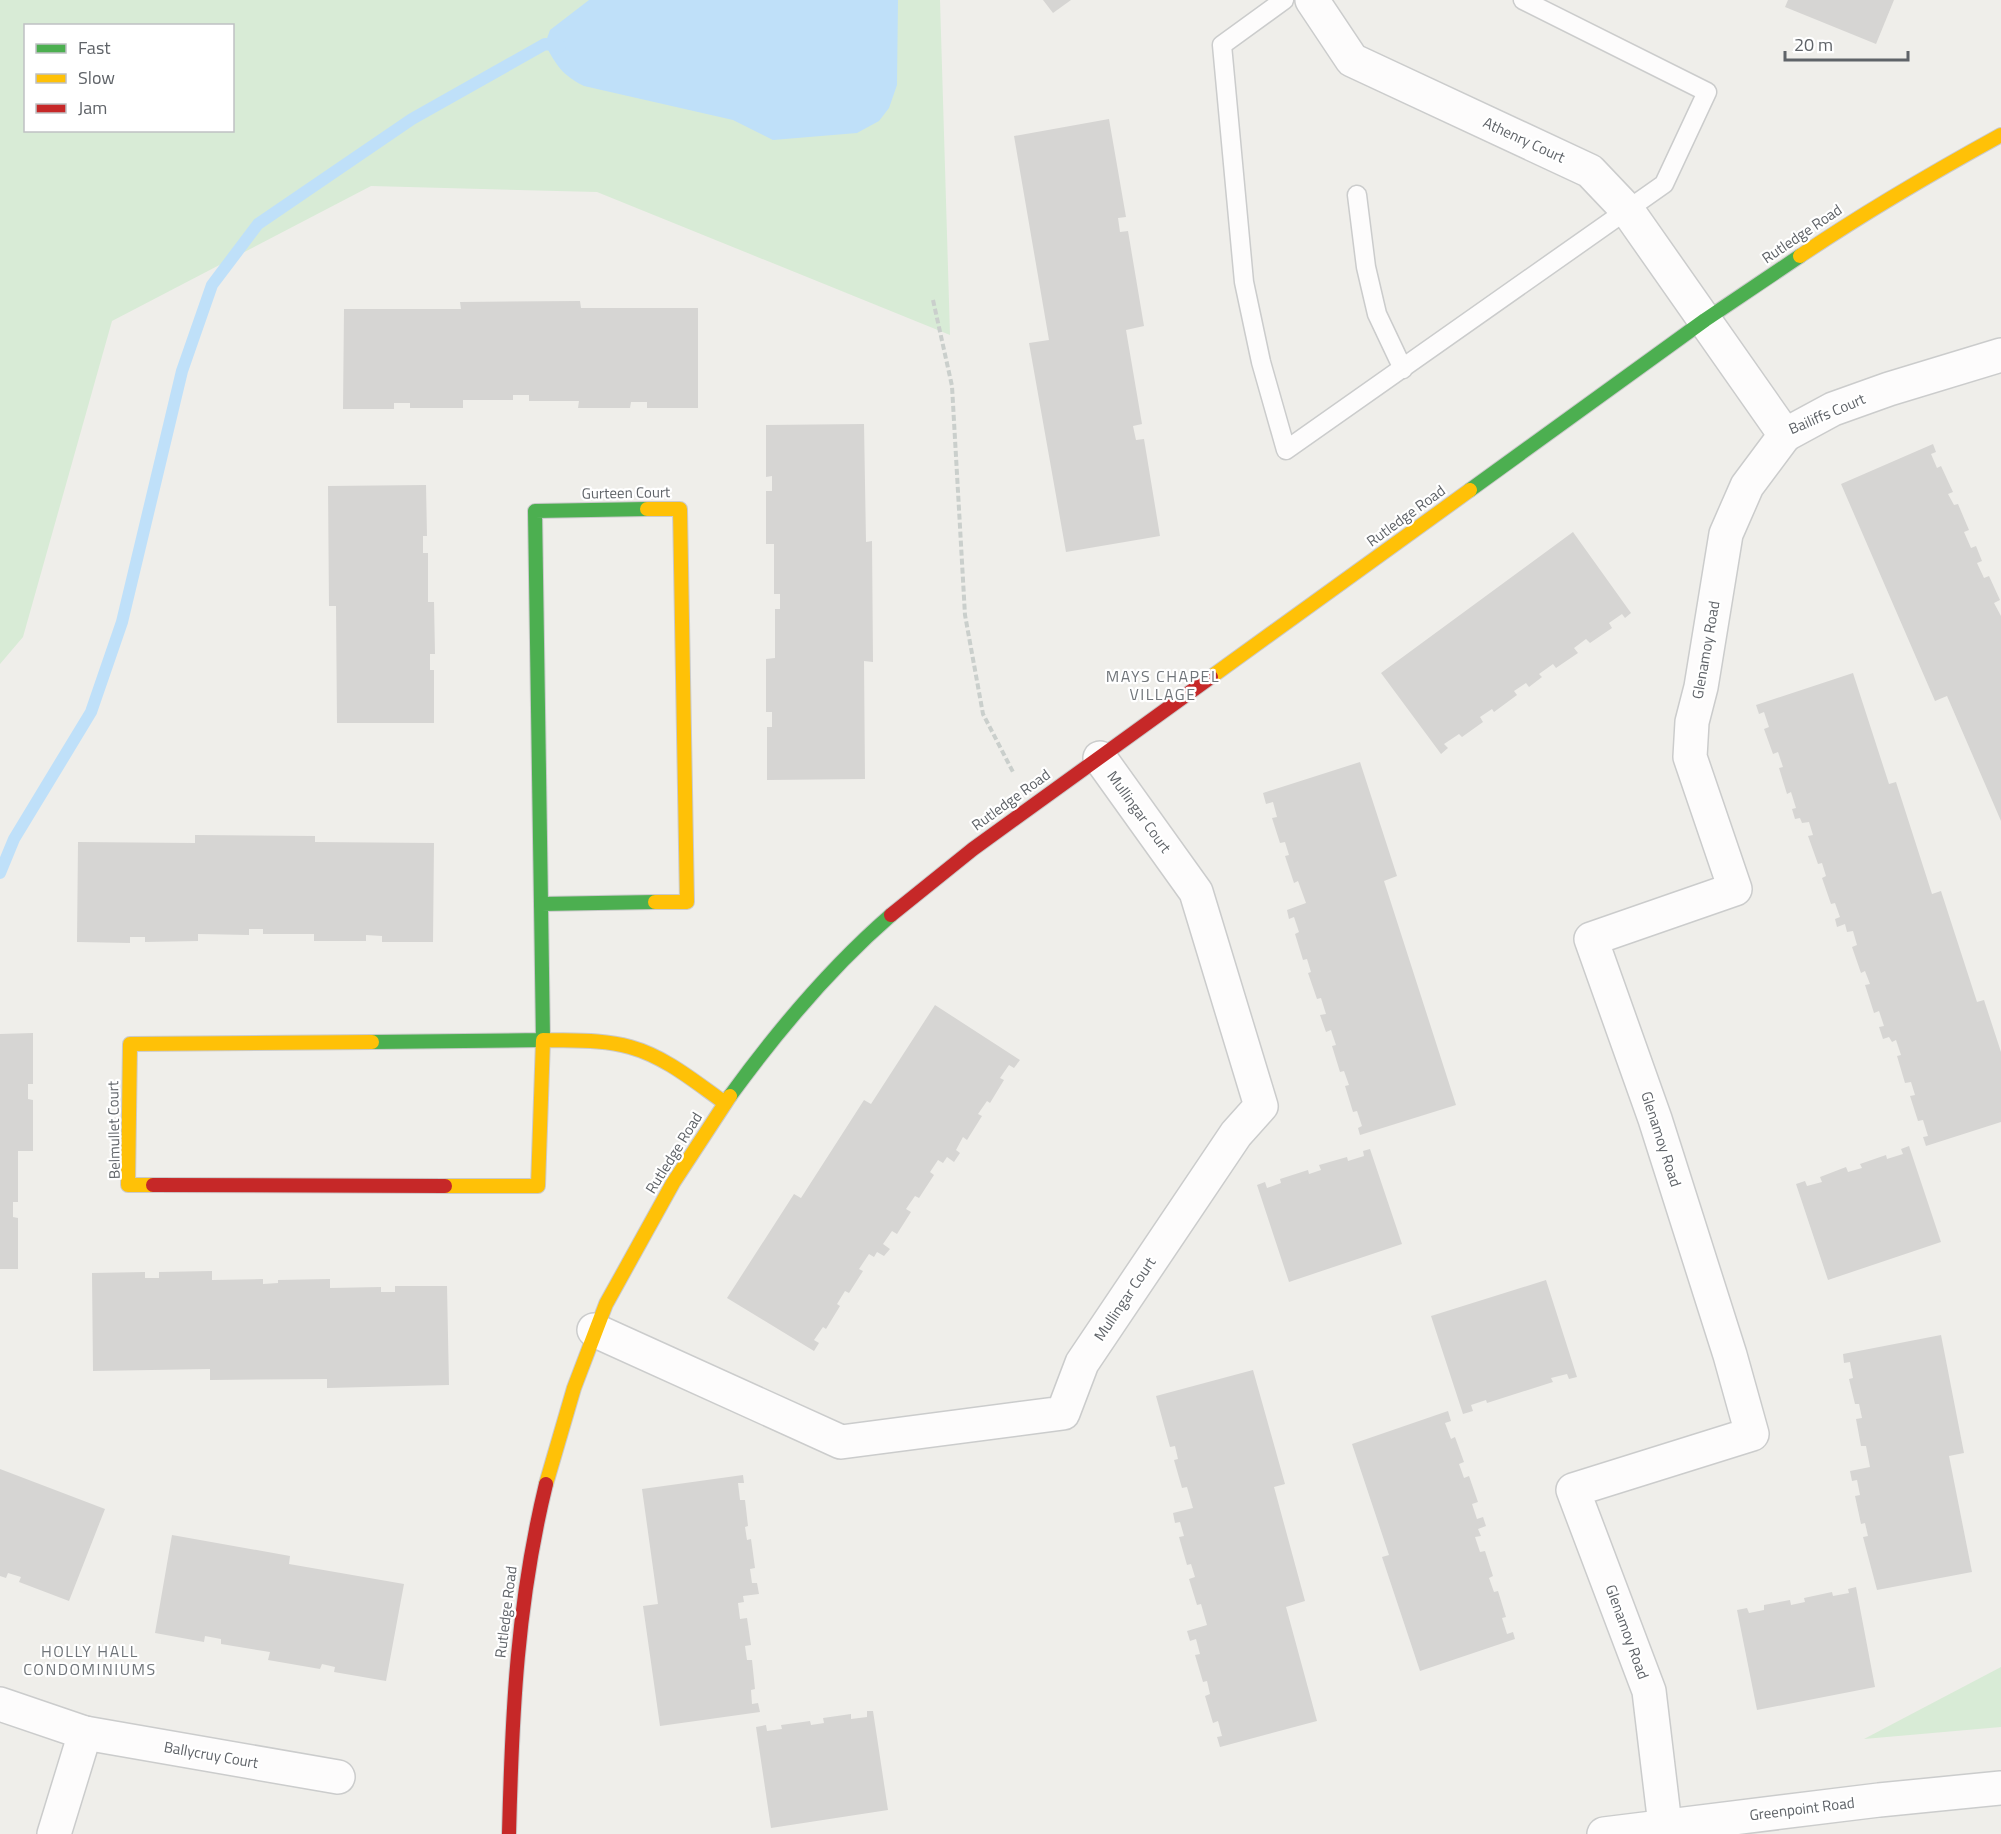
<svg xmlns="http://www.w3.org/2000/svg" width="2001" height="1834" font-family="'Titillium Web',sans-serif">
  <style>
    .green { fill: #d8ebd6; fill-rule: evenodd }
    .water { fill: #bfe0f9 }
    .lines { fill: none; stroke-linecap: round; stroke-linejoin: round }
    .stream { stroke: #bfe0f9; stroke-width: 12 }
    .building { fill: #d6d5d3 }
    .lane-casing { stroke: #cbcccc; stroke-width: 21 }
    .street-casing { stroke: #cbcccc; stroke-width: 36 }
    .fast-casing { stroke: #cacacb; stroke-width: 16 }
    .slow-casing { stroke: #cacacb; stroke-width: 16 }
    .jam-casing { stroke: #cacacb; stroke-width: 16 }
    .path { stroke: #cacfcc; stroke-width: 4; stroke-dasharray: 6 3; stroke-linecap: butt }
    .lane { stroke: #fdfcfc; stroke-width: 18 }
    .street { stroke: #fdfcfc; stroke-width: 33 }
    .fast { stroke: #4caf50; stroke-width: 14 }
    .slow { stroke: #ffc107; stroke-width: 14 }
    .jam { stroke: #c62828; stroke-width: 14 }
    .labels { text-anchor: middle; stroke-width: 4.5; stroke-linejoin: round; paint-order: stroke }
    .street-label { font-size: 15px; fill: #5f6368; stroke: #fff }
    .neighbourhood-label { font-size: 16px; letter-spacing: 1.5px; fill: #70757a; stroke: #fff }
  </style>
  <rect width="100%" height="100%" fill="#efeeea"/>
  <!-- green -->
  <g class="green">
    <path d="M0,0H940L950,335L597,192L371,186L112,321L23,637L0,664ZM26,26H232V130H26Z"/>
    <path d="M2001,1667V1727L1864,1739Z"/>
  </g>
  <!-- water -->
  <path class="water" d="M589,0H898L897,85L889,108L879,121L857,133L773,140L733,120L584,86C562,75 556,65 545,44L550,30Z"/>
  <g class="lines">
    <!-- stream -->
    <path class="stream" d="M0,873L14,839L91,712L122,622L182,371L212,285L258,224L412,119L545,44L560,46"/>
  </g>
  <!-- building -->
  <g class="building">
    <path d="M1043,0H1071L1053,13Z"/>
    <path d="M1788,0H1894L1876,44L1785,7Z"/>
    <path d="M1109,119L1126,217L1118,218L1120,232L1128,231L1144,326L1126,330L1142,424L1133,426L1136,440L1144,439L1160,536L1066,552L1029,343L1049,340L1014,136Z"/>
    <path d="M580,301L581,308H698V408H647V402H631L630,408H578L579,401H529V395H513V400H463V408H410V403H394V409H343L344,309H461L460,302Z"/>
    <path d="M864,424L866,542L872,541L873,662L864,661L865,779L767,780V727H772V712H766V659L775,658V609H780V594H774V544H766V491H772V476L766,477V425Z"/>
    <path d="M1933,444L1936,452L1931,454L1937,468L1941,466L1953,492L1948,494L1954,505L1958,504L1969,530L1964,532L1971,548L1976,546L1982,561L1977,563L1984,578L1989,576L2000,600L1994,603L2001,616V821L1947,696L1935,701L1841,484Z"/>
    <path d="M426,485L427,536H423V553H428V602H434L435,654H430V670H434V723H337L336,606H329L328,486Z"/>
    <path d="M1573,532L1631,613L1625,618L1622,614L1609,623L1612,628L1590,643L1586,639L1574,648L1578,653L1556,668L1553,664L1539,674L1542,677L1529,687L1526,683L1514,691L1517,695L1494,712L1492,709L1480,717L1483,722L1462,737L1459,734L1444,744L1448,748L1441,754L1381,673Z"/>
    <path d="M1853,673L1889,784L1896,782L1932,894L1941,891L1977,1002L1984,1000L2001,1052V1122L1926,1146L1923,1137L1928,1136L1923,1120L1918,1121L1910,1096L1915,1095L1911,1082L1905,1083L1897,1056L1901,1055L1896,1040L1892,1042L1889,1037L1883,1039L1879,1027L1884,1026L1879,1011L1874,1013L1865,985L1870,984L1865,971L1861,973L1852,947L1857,945L1853,931L1847,932L1845,924L1837,927L1835,919L1840,917L1835,903L1831,904L1822,878L1826,876L1822,863L1818,864L1808,836L1813,835L1809,822L1802,823L1800,818L1795,819L1792,809L1796,808L1791,792L1787,794L1779,768L1783,767L1778,752L1773,754L1764,729L1769,727L1764,712L1759,714L1756,705Z"/>
    <path d="M1360,762L1397,876L1384,881L1456,1105L1360,1135L1358,1128L1362,1126L1357,1111L1353,1112L1345,1086L1349,1085L1344,1071L1340,1072L1332,1046L1336,1045L1331,1030L1326,1032L1320,1015L1326,1014L1321,998L1317,999L1308,973L1311,972L1307,959L1303,960L1295,934L1299,932L1294,917L1289,919L1287,910L1306,903L1298,881L1294,883L1285,856L1289,855L1285,842L1280,843L1272,818L1277,817L1273,802L1266,804L1263,793Z"/>
    <path d="M195,835L315,836V842L434,843L433,942H382V936L366,935V941H314V934H263V929H249V935L198,934V941L145,942V937H130V943L77,942L78,842L195,843Z"/>
    <path d="M935,1005L1020,1060L1014,1068L1009,1065L1000,1078L1004,1080L990,1103L987,1101L978,1114L982,1116L967,1140L963,1137L956,1150L960,1153L954,1162L947,1157L943,1163L938,1160L930,1172L934,1175L919,1198L915,1196L906,1209L911,1212L897,1234L892,1231L883,1244L890,1249L884,1256L877,1252L874,1257L869,1254L859,1269L863,1271L849,1293L845,1291L837,1304L840,1306L826,1329L823,1327L814,1340L819,1343L814,1351L727,1298L794,1194L801,1198L864,1100L871,1104Z"/>
    <path d="M33,1033V1084H28V1099L33,1100V1151H18V1202H13V1217L18,1218V1269H0V1034Z"/>
    <path d="M1909,1146L1941,1242L1828,1280L1796,1184L1805,1181L1807,1186L1822,1182L1820,1177L1846,1167L1848,1172L1862,1168L1860,1164L1886,1155L1887,1159L1903,1154L1901,1149Z"/>
    <path d="M1370,1149L1402,1244L1289,1282L1257,1185L1265,1182L1267,1188L1281,1183L1280,1179L1308,1170L1309,1174L1321,1170L1319,1165L1347,1157L1348,1161L1364,1156L1363,1151Z"/>
    <path d="M212,1271V1280L263,1279V1284L278,1283V1280L330,1279V1288L381,1287V1292H395V1286H447L449,1385L327,1388V1379L210,1380V1369L93,1371L92,1273L145,1272V1278H159V1272Z"/>
    <path d="M1546,1280L1577,1377L1569,1379L1567,1374L1551,1378L1553,1382L1487,1403L1486,1400L1471,1405L1473,1411L1463,1414L1431,1316Z"/>
    <path d="M1941,1335L1964,1453L1949,1456L1972,1572L1877,1590L1863,1537L1868,1536L1865,1523L1861,1524L1855,1496L1860,1495L1857,1480L1852,1481L1850,1471L1870,1467L1866,1446H1861L1856,1419L1862,1418L1859,1404H1855L1849,1379L1853,1378L1850,1362L1844,1363L1843,1354Z"/>
    <path d="M1253,1370L1285,1484L1274,1487L1305,1601L1286,1607L1317,1721L1220,1747L1217,1737L1222,1736L1218,1721L1213,1723L1205,1696L1210,1694L1207,1681L1203,1682L1195,1655L1200,1654L1196,1639L1190,1641L1187,1631L1207,1625L1201,1604L1197,1605L1189,1579L1195,1577L1191,1564L1187,1565L1179,1537L1184,1536L1180,1522L1175,1523L1173,1513L1193,1508L1187,1487L1182,1488L1174,1460L1178,1459L1175,1446L1170,1447L1156,1396Z"/>
    <path d="M1448,1411L1451,1421L1445,1423L1451,1439L1455,1437L1464,1462L1459,1464L1464,1478L1469,1476L1478,1502L1472,1504L1477,1519L1483,1517L1486,1526L1478,1529L1481,1536L1475,1537L1480,1552L1485,1551L1493,1576L1489,1578L1494,1592L1498,1591L1506,1617L1502,1618L1507,1634L1513,1632L1515,1639L1420,1671L1382,1557L1389,1555L1352,1444Z"/>
    <path d="M0,1469L105,1509L69,1601L19,1582L21,1577L8,1573L6,1578L0,1576Z"/>
    <path d="M743,1475L744,1483H738L740,1500H745L748,1526L745,1527L747,1540L751,1539L755,1568L750,1569L752,1583H757L759,1594L743,1596L744,1602L738,1603L740,1619L747,1618L751,1645L745,1646L747,1660H752L755,1689L751,1690L752,1704L758,1703L760,1712L660,1726L643,1606L658,1604L642,1489Z"/>
    <path d="M172,1535L290,1556L289,1564L404,1584L386,1681L334,1672L335,1667L322,1664L320,1669L268,1660L270,1652L221,1644V1639L205,1636L204,1642L155,1633Z"/>
    <path d="M1856,1587L1875,1687L1757,1710L1737,1610L1747,1608L1749,1613L1764,1610V1605L1790,1600L1791,1605L1805,1602L1804,1598L1832,1592L1833,1596L1849,1593L1848,1589Z"/>
    <path d="M867,1711H873L888,1810L771,1828L756,1727L766,1725L767,1731L782,1729L781,1725L810,1721L811,1725L824,1723L823,1718L851,1714V1719L867,1717Z"/>
  </g>
  <g class="lines">
    <!-- lane casing -->
    <g class="lane-casing">
      <g id="lane">
        <path d="M1284,0L1222,45L1244,282L1261,362L1286,450L1664,184L1707,92L1523,0"/>
        <path d="M1357,195L1366,267L1377,314L1403,369"/>
      </g>
    </g>
    <!-- street casing -->
    <g class="street-casing">
      <g id="street">
        <path d="M1312,0L1352,60L1590,171L1628,211L1785,435L1833,409L1889,389L2001,355"/>
        <path d="M594,1330L841,1442L1063,1413L1082,1363L1236,1134L1261,1106L1196,892L1100,758"/>
        <path d="M0,1704L85,1733L338,1777"/>
        <path d="M1665,1825L1649,1691L1573,1490L1752,1434L1730,1355L1655,1119L1591,939L1735,889L1690,757L1692,722L1701,687L1726,534L1747,486L1785,435"/>
        <path d="M54,1834L85,1733"/>
        <path d="M1604,1834L1879,1800L2001,1788"/>
      </g>
    </g>
    <!-- fast casing -->
    <g class="fast-casing">
      <g id="fast">
        <path d="M1470,490L1705,320L1800,256"/>
        <path d="M541,904L535,511L647,509"/>
        <path d="M372,1042L543,1040L541,904L655,902"/>
        <path d="M730,1096C778,1030 830,968 891,915"/>
      </g>
    </g>
    <!-- slow casing -->
    <g class="slow-casing">
      <g id="slow">
        <path d="M1800,256C1865,212 1932,173 2001,135"/>
        <path d="M647,509H680L687,902H655"/>
        <path d="M1211,677L1470,490"/>
        <path d="M153,1185H128L130,1044L372,1042"/>
        <path d="M445,1186H538L543,1040C572,1041 602,1039 630,1047C666,1057 695,1082 725,1103"/>
        <path d="M546,1484L574,1388L606,1304L673,1183L730,1096"/>
      </g>
    </g>
    <!-- jam casing -->
    <g class="jam-casing">
      <g id="jam">
        <path d="M891,915L973,849L1211,677"/>
        <path d="M153,1185L445,1186"/>
        <path d="M509,1834C512,1712 517,1603 546,1484"/>
      </g>
    </g>
    <!-- path -->
    <path class="path" d="M933,300L952,386L965,615L983,714L1014,774"/>
    <!-- lane -->
    <use href="#lane" class="lane"/>
    <!-- street -->
    <use href="#street" class="street"/>
    <!-- fast -->
    <use href="#fast" class="fast"/>
    <!-- slow -->
    <use href="#slow" class="slow"/>
    <!-- jam -->
    <use href="#jam" class="jam"/>
  </g>
  <g class="labels">
    <!-- street labels -->
    <g class="street-label">
      <text transform="translate(1524 140) rotate(25)" y="5">Athenry Court</text>
      <text transform="translate(1802 234) rotate(-34)" y="5">Rutledge Road</text>
      <text transform="translate(1827 414) rotate(-23)" y="5">Bailiffs Court</text>
      <text transform="translate(626 493) rotate(-1)" y="5">Gurteen Court</text>
      <text transform="translate(1406 516) rotate(-36)" y="5">Rutledge Road</text>
      <text transform="translate(1706 650) rotate(-80)" y="5">Glenamoy Road</text>
      <text transform="translate(1011 800) rotate(-36)" y="5">Rutledge Road</text>
      <text transform="translate(1139 812) rotate(54)" y="5">Mullingar Court</text>
      <text transform="translate(114 1130) rotate(-91)" y="5">Belmullet Court</text>
      <text transform="translate(1661 1139) rotate(72)" y="5">Glenamoy Road</text>
      <text transform="translate(674 1153) rotate(-58)" y="5">Rutledge Road</text>
      <text transform="translate(1125 1299) rotate(-56)" y="5">Mullingar Court</text>
      <text transform="translate(506 1612) rotate(-83)" y="5">Rutledge Road</text>
      <text transform="translate(1627 1632) rotate(70)" y="5">Glenamoy Road</text>
      <text transform="translate(211 1755) rotate(10)" y="5">Ballycruy Court</text>
      <text transform="translate(1802 1809) rotate(-7)" y="5">Greenpoint Road</text>
    </g>
    <!-- neighbourhood labels -->
    <g class="neighbourhood-label">
      <text x="1163" y="682">MAYS CHAPEL<tspan x="1163" dy="18">VILLAGE</tspan></text>
      <text x="90" y="1657">HOLLY HALL<tspan x="90" dy="18">CONDOMINIUMS</tspan></text>
    </g>
  </g>
  <!-- legend -->
  <rect x="24" y="24" width="210" height="108" fill="#ffffff" stroke="#bfc1c3" stroke-width="1.5"/>
  <rect x="36" y="44" width="30" height="9" fill="#4caf50" stroke="#bfc1c3" stroke-width="1.5"/>
  <text x="78" y="54" font-size="18" fill="#5f6368">Fast</text>
  <rect x="36" y="74" width="30" height="9" fill="#ffc107" stroke="#bfc1c3" stroke-width="1.5"/>
  <text x="78" y="84" font-size="18" fill="#5f6368">Slow</text>
  <rect x="36" y="104" width="30" height="9" fill="#c62828" stroke="#bfc1c3" stroke-width="1.5"/>
  <text x="78" y="114" font-size="18" fill="#5f6368">Jam</text>
  <!-- scale -->
  <path d="M1785 51v9h123v-9" fill="none" stroke="#5f6368" stroke-width="3"/>
  <text x="1794" y="51" font-size="18" fill="#5f6368" stroke="#ffffff" stroke-width="4.5" paint-order="stroke">20 m</text>
</svg>
